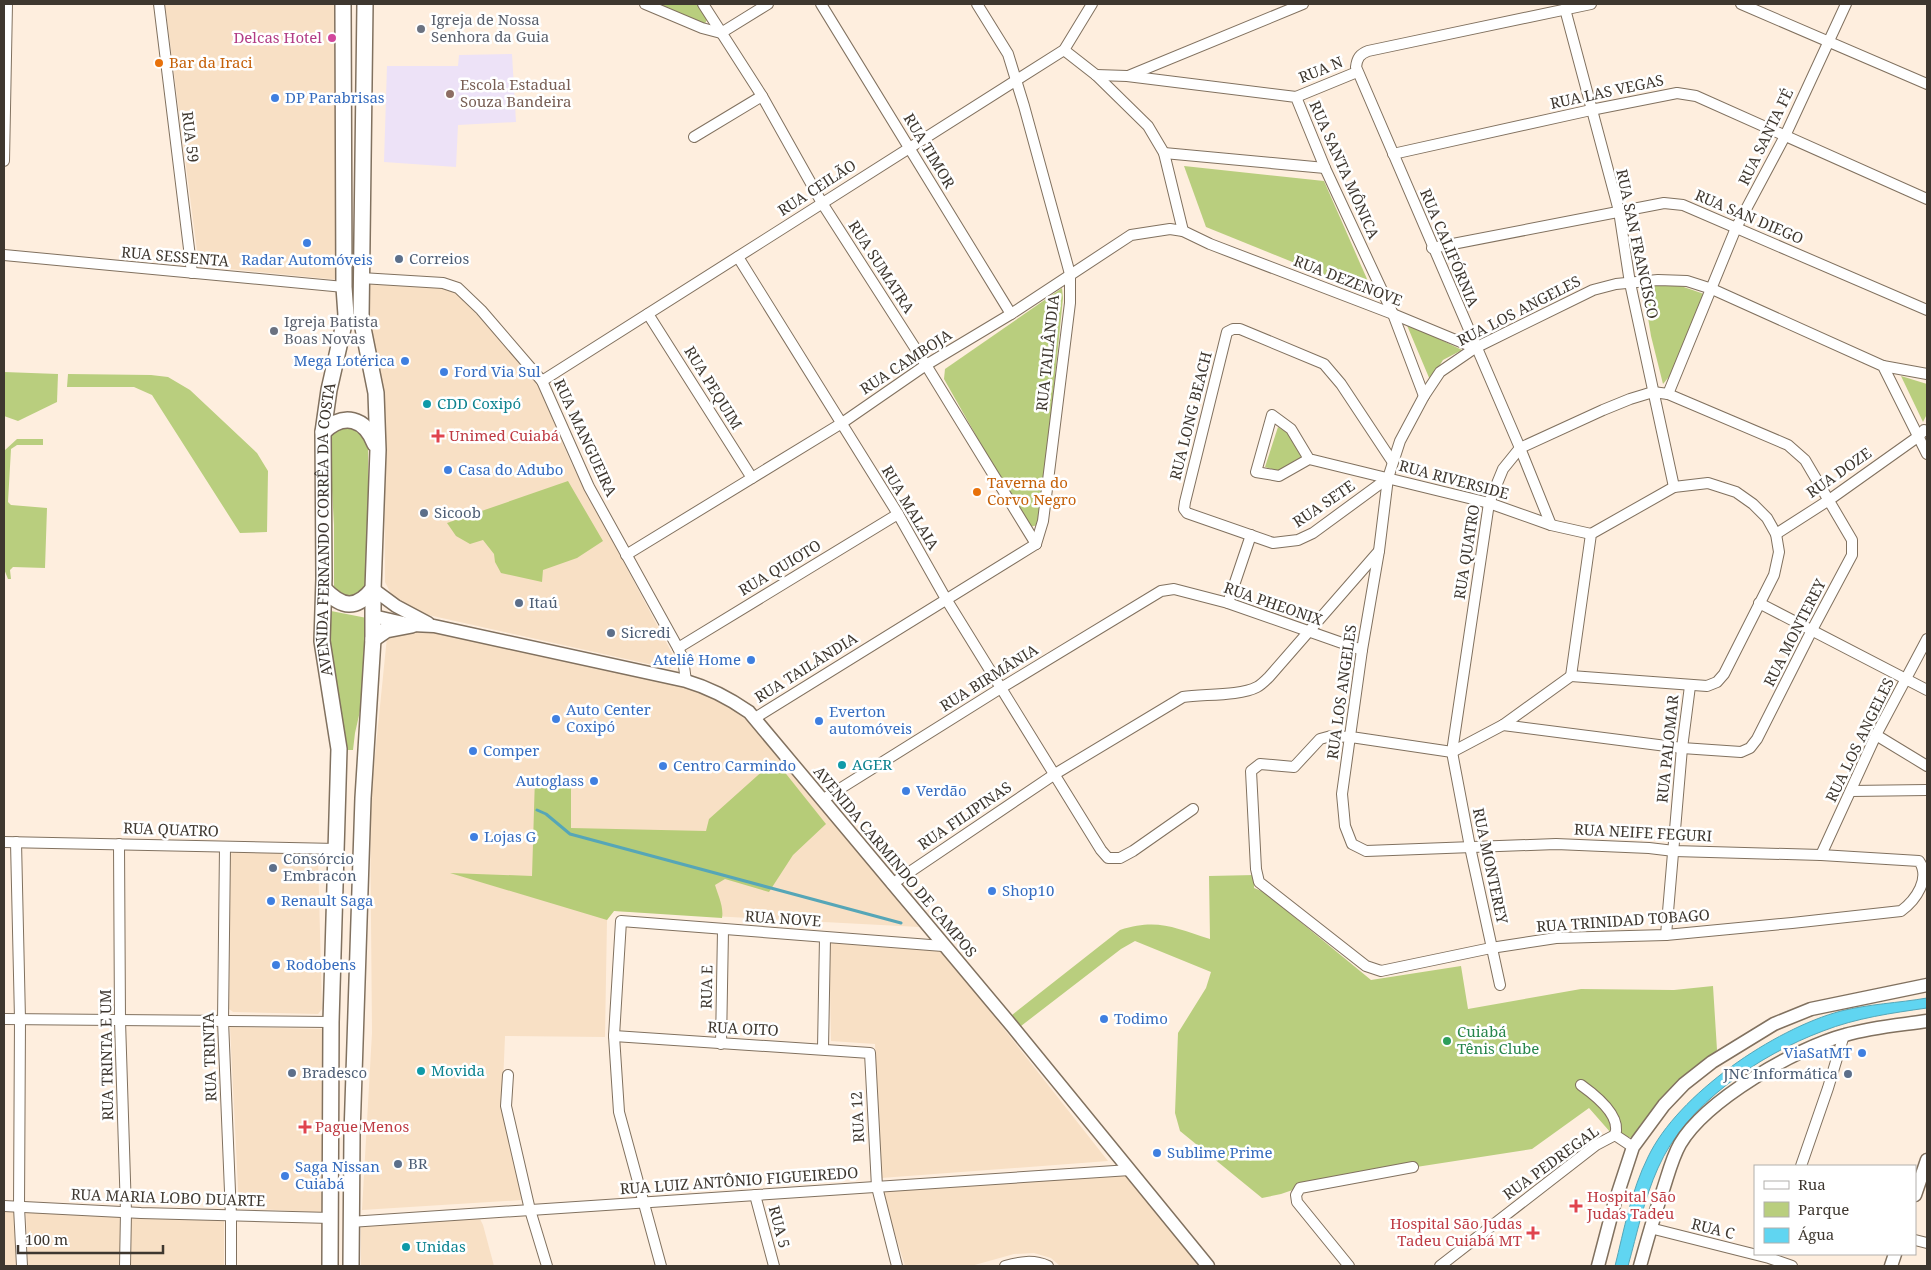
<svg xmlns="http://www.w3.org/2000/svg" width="1931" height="1270" font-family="'Noto Serif',serif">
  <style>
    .built { fill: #f8e0c5 }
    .education { fill: #ede2f7 }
    .green { fill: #b9ce7e }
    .forest { fill: #b6cc78 }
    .water { fill: #60d5f1; stroke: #56a6b7 }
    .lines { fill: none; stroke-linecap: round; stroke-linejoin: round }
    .stream { stroke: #56a6b7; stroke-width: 3 }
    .minor-casing { stroke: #81715f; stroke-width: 12 }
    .major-casing { stroke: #81715f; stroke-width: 15 }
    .highway-casing { stroke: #81715f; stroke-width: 18 }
    .minor { stroke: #fff; stroke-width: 10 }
    .major { stroke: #fff; stroke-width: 12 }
    .highway { stroke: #fff; stroke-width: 15 }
    .worship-dot { fill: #6b7280; stroke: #fff; stroke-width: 2 }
    .hotel-dot { fill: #d1479c; stroke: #fff; stroke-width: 2 }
    .food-dot { fill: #e8710a; stroke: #fff; stroke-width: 2 }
    .education-dot { fill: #8d6e63; stroke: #fff; stroke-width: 2 }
    .shop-dot { fill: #3f7fe0; stroke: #fff; stroke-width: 2 }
    .service-dot { fill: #5c6f8a; stroke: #fff; stroke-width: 2 }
    .culture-dot { fill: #0f9aa8; stroke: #fff; stroke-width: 2 }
    .health-dot { fill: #e0444e; stroke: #fff; stroke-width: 2 }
    .leisure-dot { fill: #2e9e5b; stroke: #fff; stroke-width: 2 }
    .labels { text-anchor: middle; stroke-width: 5; stroke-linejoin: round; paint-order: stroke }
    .worship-label { font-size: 15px; fill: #5b616d; stroke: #fff; text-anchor: start }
    .hotel-label { font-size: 15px; fill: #b23c85; stroke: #fff; text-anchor: end }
    .food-label { font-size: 15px; fill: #c56008; stroke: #fff; text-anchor: start }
    .street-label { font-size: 15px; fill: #3e372f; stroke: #fff }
    .education-label { font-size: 15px; fill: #785e54; stroke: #fff; text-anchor: start }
    .shop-label { font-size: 15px; fill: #366cbe; stroke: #fff; text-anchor: start }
    .service-label { font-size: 15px; fill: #4e5e75; stroke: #fff; text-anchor: start }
    .culture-label { font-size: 15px; fill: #0d838f; stroke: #fff; text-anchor: start }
    .health-label { font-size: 15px; fill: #be3a42; stroke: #fff; text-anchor: start }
    .leisure-label { font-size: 15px; fill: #27864d; stroke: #fff; text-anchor: start }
  </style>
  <rect width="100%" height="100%" fill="#feeede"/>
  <!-- built -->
  <g class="built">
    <path d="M165,4L337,5L339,280L199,266Z"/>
    <path d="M367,282L445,288L459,295L535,378L572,465L673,655V663L671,669L415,612L393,598L385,582L384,402L368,328Z"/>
    <path d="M395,630L427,631L653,679L713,695L753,725L919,927L614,911L607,920L605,1037L505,1036L502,1108L522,1200L362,1210L372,1033L370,805L387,637Z"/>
    <path d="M237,850L314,853L318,857L322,1009L318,1014L233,1012L229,1009L230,854Z"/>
    <path d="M829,941L941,949L1108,1161L881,1178L875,1044L831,1041Z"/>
    <path d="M230,1027L326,1029L327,1213L239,1208Z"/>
    <path d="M1126,1174L1203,1266H1060L1051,1258L1034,1253L1014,1254L971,1266H905L881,1189Z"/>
    <path d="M4,1208H17L16,1266H4Z"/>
    <path d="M26,1210L122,1213V1266H28Z"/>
    <path d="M128,1216L224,1219V1266H129Z"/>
    <path d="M479,1217L483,1225L494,1266H361V1226Z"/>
  </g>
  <!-- education -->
  <path class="education" d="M512,54L516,122L458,125L456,167L384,162L387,66H458L459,55Z"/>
  <!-- green -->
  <g class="green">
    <path d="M656,4H697L707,20L704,25Z"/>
    <path d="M1184,166L1324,181L1374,295L1206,227Z"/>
    <path d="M1659,285H1678L1707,295L1673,372L1663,384L1651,336L1643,287Z"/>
    <path d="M1062,288L1063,298L1040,525L1028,527L944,379L945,369Z"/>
    <path d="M1406,323L1462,350L1443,360L1430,380Z"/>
    <path d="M4,372L58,374L57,402L18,421L4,416Z"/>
    <path d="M68,374L151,375L168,377L190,390L257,453L268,471L267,532L240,533L152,395L134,387H67Z"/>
    <path d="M1901,376L1927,384V414L1923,422Z"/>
    <path d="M346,423L368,435L369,586L353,601L337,593L334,586V525L329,437L333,431Z"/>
    <path d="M1278,427L1288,433L1302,458L1281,472L1265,467Z"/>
    <path d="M17,439H43V445H17L11,449L8,502L11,505L47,508L45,568L13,567L10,570L11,579H8L4,569V451Z"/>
    <path d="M331,611L372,619L365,689L355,733L353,750H345L331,656Z"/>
    <path d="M1255,875L1254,888L1264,892L1371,980L1461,966L1468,1009L1581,989L1674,990L1713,986L1717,1050L1680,1083L1640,1125L1637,1139L1611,1133L1589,1108L1532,1149L1313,1183L1281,1194L1262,1198L1180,1131L1175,1113L1178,1033L1206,988L1211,972L1135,941L1121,949L1021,1026L1012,1015L1120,930C1158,918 1174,928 1210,939L1209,876Z"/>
  </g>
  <!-- forest -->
  <g class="forest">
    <path d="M568,481L603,541L577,558L543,570L542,582L501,573L495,562L494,554L483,540L470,544L456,536L447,523Z"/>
    <path d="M775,760L826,824L793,855L769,892L725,879L715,885C718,895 724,907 722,918L614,911L607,920L450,873L532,876L535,777L568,779L571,785V828L706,831L709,819Z"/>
  </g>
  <!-- water -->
  <path class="water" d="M1927,998V1008C1892,1013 1856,1018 1823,1031C1759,1055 1686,1104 1658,1168C1644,1199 1637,1234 1628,1266H1615C1624,1230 1631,1191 1648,1157C1678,1094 1774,1029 1841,1011C1869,1004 1898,1003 1927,998Z"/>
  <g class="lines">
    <!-- stream -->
    <path class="stream" d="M537,810L546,814L570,834L901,923"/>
    <!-- minor casing -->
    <g class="minor-casing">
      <g id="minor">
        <path d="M159,4L192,273"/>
        <path d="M645,4L702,28L721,33L768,4"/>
        <path d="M703,4L762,96L822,203L926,365L1036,544"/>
        <path d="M821,4L1011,314"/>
        <path d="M977,4L1008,54L1024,106L1070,274V303L1043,521L1036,544"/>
        <path d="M1741,4L1927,84"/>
        <path d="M1565,9L1619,211L1630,283L1674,487"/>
        <path d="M1064,50L1096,75L1148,126L1164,153L1183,231"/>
        <path d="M1096,75L1127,76L1296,97L1325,168L1393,314L1424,396"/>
        <path d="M1128,76L1303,4"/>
        <path d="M1296,97L1357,72"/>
        <path d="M694,137L762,96"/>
        <path d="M1164,153L1325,168"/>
        <path d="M1393,154L1591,110L1677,93L1696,96L1927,199"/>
        <path d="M4,161L7,4"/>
        <path d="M1432,248L1664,203L1683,205L1927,310"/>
        <path d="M4,255L344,287"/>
        <path d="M738,257L898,514L946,599L1101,850L1108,858H1120L1133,851L1193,809"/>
        <path d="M361,278L443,283L458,288L481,310L542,381L589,487L678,648L683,659L686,681"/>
        <path d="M648,314L752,478"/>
        <path d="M1883,366L1927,374"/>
        <path d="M542,381L1064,50L1092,4"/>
        <path d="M1668,394L1736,228L1785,136L1846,4"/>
        <path d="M1309,459L1291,429L1272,415L1256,472L1279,476L1309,459L1489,503L1551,525L1591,534"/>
        <path d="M1388,478L1313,533L1298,540L1273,543L1187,513L1184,509L1185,502L1227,332L1233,329H1240L1324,364L1341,384L1392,461"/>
        <path d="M1708,483L1736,492L1753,504L1767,518L1776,534L1779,552L1774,575L1724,674L1717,682L1707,686L1571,676L1591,534L1674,487Z"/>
        <path d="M1551,525L1520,448L1356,67C1357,58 1360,54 1368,51L1591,4"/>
        <path d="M1776,534L1829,500L1919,436L1924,430L1927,431"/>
        <path d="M626,555L842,423L926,365L1011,314L1131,235L1170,229L1183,231L1210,244L1393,314L1475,348"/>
        <path d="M1228,603L1251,535"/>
        <path d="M1759,603L1927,690"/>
        <path d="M678,648L898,514"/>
        <path d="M1571,676L1503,725L1452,752L1351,737L1331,736L1320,739L1294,767L1260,764L1251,771L1256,869L1259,882L1366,966L1381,971L1491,948L1556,938L1666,935L1792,923L1901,911C1916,900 1931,878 1919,861L1821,855L1674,851L1649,848L1556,844L1366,851L1352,844L1345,826L1342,794L1362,650L1379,551L1388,478L1400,441L1424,396L1440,372L1475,348L1593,290L1616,284L1658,280L1687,281L1712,289L1883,366L1927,454"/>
        <path d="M755,718L1036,544"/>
        <path d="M1876,735L1927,766"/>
        <path d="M1851,791L1927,790"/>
        <path d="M822,800L1001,688L1161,591L1174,589L1228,603L1362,650"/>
        <path d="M4,842L337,849"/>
        <path d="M16,842L20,1019L19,1207L22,1266"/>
        <path d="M119,844L120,1021L126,1212L125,1266"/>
        <path d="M225,847L223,1021L231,1216V1266"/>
        <path d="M1821,855L1876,735L1927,639"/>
        <path d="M892,884L1055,774L1183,697C1203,694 1240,696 1257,687C1261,685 1265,681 1269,677L1379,551"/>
        <path d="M1666,935L1682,748L1690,686"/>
        <path d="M1500,985L1470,847L1452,752L1489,503L1503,469L1520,448L1603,410L1630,399L1653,392L1668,394L1788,445L1805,460L1852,540V555L1812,630L1757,739L1750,748L1741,752L1682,748L1503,725"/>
        <path d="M4,1019L331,1022"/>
        <path d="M614,1036L870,1053L877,1187L897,1266"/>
        <path d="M721,1044L723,930"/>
        <path d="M823,1048L825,938"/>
        <path d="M508,1075L506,1106L530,1210L547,1266"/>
        <path d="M1581,1085C1595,1095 1622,1116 1615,1135"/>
        <path d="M1801,1166L1828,1088L1844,1035"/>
        <path d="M755,1195L774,1266"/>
        <path d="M4,1206L141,1213L331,1218"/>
        <path d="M350,1222L1130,1170"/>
        <path d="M1650,1228L1769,1258L1792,1266"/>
        <path d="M1915,1240L1927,1243"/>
        <path d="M661,1266L619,1112L614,1036L621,921L943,946"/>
        <path d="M1005,1266C1020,1262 1033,1259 1048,1266"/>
        <path d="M1349,1266L1297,1202L1296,1195L1300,1188L1413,1167"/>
        <path d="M1440,1266L1596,1145L1615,1135L1633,1147"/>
      </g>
    </g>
    <!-- major casing -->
    <g class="major-casing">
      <g id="major">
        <path d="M373,589L396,606L428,623"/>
        <path d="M373,616L412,625L434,626L686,681C710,688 729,698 749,712L1012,1026L1208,1266"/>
        <path d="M1915,1195L1927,1160"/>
        <path d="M1598,1266L1614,1205L1633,1147L1664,1105L1684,1084L1712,1062L1774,1024L1811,1009L1927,985"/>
        <path d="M1640,1266C1647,1241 1654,1215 1663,1190C1668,1175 1672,1158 1680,1144C1706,1100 1796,1048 1845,1035C1872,1027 1900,1025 1927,1021"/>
        <path d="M1891,1266L1895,1254"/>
      </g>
    </g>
    <!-- highway casing -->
    <g class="highway-casing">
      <g id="highway">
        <path d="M323,432C344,412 365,418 375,444"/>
        <path d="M324,589C342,608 356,610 373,589"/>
        <path d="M373,639L386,630L412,625"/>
        <path id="s1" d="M330,1266L331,1022L339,749L322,641L324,578L323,432L329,390L346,315L344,287L343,4"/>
        <path d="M351,1266L352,1135L363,798L373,639V589L378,450L376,393L361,318L365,4"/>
      </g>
    </g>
    <!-- minor -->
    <use href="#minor" class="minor"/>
    <!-- major -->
    <use href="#major" class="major"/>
    <!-- highway -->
    <use href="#highway" class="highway"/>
  </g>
  <!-- markers -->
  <g class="worship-dot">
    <circle cx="421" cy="29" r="5"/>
    <circle cx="274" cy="331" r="5"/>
  </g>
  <circle class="hotel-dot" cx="332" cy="38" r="5"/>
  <g class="food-dot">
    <circle cx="159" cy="63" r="5"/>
    <circle cx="977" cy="492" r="5"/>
  </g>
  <circle class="education-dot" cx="450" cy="94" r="5"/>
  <g class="shop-dot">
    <circle cx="275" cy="98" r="5"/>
    <circle cx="307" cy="243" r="5"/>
    <circle cx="405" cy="361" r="5"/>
    <circle cx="444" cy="372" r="5"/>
    <circle cx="448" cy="470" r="5"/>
    <circle cx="751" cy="660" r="5"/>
    <circle cx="556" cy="719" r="5"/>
    <circle cx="819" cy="721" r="5"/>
    <circle cx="473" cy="751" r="5"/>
    <circle cx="663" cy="766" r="5"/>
    <circle cx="594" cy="781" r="5"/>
    <circle cx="906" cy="791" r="5"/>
    <circle cx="474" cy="837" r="5"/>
    <circle cx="992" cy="891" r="5"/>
    <circle cx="271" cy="901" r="5"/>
    <circle cx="276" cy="965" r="5"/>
    <circle cx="1104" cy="1019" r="5"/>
    <circle cx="1862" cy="1053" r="5"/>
    <circle cx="1157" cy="1153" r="5"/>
    <circle cx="285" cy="1176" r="5"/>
  </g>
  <g class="service-dot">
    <circle cx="399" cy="259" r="5"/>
    <circle cx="424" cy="513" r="5"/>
    <circle cx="519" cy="603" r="5"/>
    <circle cx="611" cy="633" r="5"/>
    <circle cx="273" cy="868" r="5"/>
    <circle cx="292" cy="1073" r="5"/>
    <circle cx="1848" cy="1074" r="5"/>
    <circle cx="398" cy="1164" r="5"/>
  </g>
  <g class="culture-dot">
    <circle cx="427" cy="404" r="5"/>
    <circle cx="842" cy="765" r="5"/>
    <circle cx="421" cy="1071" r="5"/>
    <circle cx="406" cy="1247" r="5"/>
  </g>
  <g class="health-dot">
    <path d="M435.5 428.5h5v5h5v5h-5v5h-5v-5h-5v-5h5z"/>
    <path d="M302.5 1119.5h5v5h5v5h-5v5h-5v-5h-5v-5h5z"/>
    <path d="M1573.5 1198.5h5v5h5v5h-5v5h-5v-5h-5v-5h5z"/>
    <path d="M1530.5 1225.5h5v5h5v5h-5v5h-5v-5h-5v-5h5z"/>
  </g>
  <circle class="leisure-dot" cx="1447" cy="1041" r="5"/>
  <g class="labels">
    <!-- worship labels -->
    <g class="worship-label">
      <text x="431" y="25">Igreja de Nossa<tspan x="431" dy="17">Senhora da Guia</tspan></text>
      <text x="284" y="327">Igreja Batista<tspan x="284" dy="17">Boas Novas</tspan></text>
    </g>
    <!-- hotel labels -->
    <g class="hotel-label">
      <text x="322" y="43">Delcas Hotel</text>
    </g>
    <!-- food labels -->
    <g class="food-label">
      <text x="169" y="68">Bar da Iraci</text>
      <text x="987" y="488">Taverna do<tspan x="987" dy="17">Corvo Negro</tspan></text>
    </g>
    <!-- street labels -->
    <g class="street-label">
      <text transform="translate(1321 70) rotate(-22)" y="5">RUA N</text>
      <text transform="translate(1607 92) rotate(-12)" y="5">RUA LAS VEGAS</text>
      <text transform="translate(190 137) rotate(83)" y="5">RUA 59</text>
      <text transform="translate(1766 137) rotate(-64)" y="5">RUA SANTA FÉ</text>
      <text transform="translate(929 151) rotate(59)" y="5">RUA TIMOR</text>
      <text transform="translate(1344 170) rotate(66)" y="5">RUA SANTA MÔNICA</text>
      <text transform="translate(817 188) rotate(-33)" y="5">RUA CEILÃO</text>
      <text transform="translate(1749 217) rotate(23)" y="5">RUA SAN DIEGO</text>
      <text transform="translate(1637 244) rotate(78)" y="5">RUA SAN FRANCISCO</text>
      <text transform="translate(1449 248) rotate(67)" y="5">RUA CALIFÓRNIA</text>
      <text transform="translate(175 257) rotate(5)" y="5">RUA SESSENTA</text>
      <text transform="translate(881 267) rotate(57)" y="5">RUA SUMATRA</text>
      <text transform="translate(1348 281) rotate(21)" y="5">RUA DEZENOVE</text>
      <text transform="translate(1519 311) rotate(-27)" y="5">RUA LOS ANGELES</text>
      <text transform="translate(1048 353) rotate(-84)" y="5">RUA TAILÂNDIA</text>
      <text transform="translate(906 362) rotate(-33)" y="5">RUA CAMBOJA</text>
      <text transform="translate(713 388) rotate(58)" y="5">RUA PEQUIM</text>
      <text transform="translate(1191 416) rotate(-76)" y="5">RUA LONG BEACH</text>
      <text transform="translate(585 438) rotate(65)" y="5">RUA MANGUEIRA</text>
      <text transform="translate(1839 473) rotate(-35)" y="5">RUA DOZE</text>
      <text transform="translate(1454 480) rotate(15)" y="5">RUA RIVERSIDE</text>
      <text transform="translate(1324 504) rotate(-34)" y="5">RUA SETE</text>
      <text transform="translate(910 508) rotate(59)" y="5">RUA MALAIA</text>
      <text dy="5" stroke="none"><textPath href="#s1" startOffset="738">AVENIDA FERNANDO CORRÊA DA COSTA</textPath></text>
      <text transform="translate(1467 552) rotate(-81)" y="5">RUA QUATRO</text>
      <text transform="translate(780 568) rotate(-31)" y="5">RUA QUIOTO</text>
      <text transform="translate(1273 604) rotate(19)" y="5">RUA PHEONIX</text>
      <text transform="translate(1795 633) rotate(-63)" y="5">RUA MONTEREY</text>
      <text transform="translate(806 668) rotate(-32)" y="5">RUA TAILÂNDIA</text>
      <text transform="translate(989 678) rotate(-32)" y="5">RUA BIRMÂNIA</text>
      <text transform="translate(1342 692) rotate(-82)" y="5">RUA LOS ANGELES</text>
      <text transform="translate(1860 740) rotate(-64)" y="5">RUA LOS ANGELES</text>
      <text transform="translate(1668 749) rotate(-84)" y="5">RUA PALOMAR</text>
      <text transform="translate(965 816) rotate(-34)" y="5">RUA FILIPINAS</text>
      <text transform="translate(171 830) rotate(2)" y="5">RUA QUATRO</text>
      <text transform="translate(1643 833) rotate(3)" y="5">RUA NEIFE FEGURI</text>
      <text transform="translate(895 862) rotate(50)" y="5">AVENIDA CARMINDO DE CAMPOS</text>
      <text transform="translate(1490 866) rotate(78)" y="5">RUA MONTEREY</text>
      <text transform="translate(783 919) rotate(4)" y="5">RUA NOVE</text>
      <text transform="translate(1623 921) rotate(-4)" y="5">RUA TRINIDAD TOBAGO</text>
      <text transform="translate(707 987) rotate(-89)" y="5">RUA E</text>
      <text transform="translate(743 1029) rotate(3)" y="5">RUA OITO</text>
      <text transform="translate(107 1055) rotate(-91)" y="5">RUA TRINTA E UM</text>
      <text transform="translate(210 1057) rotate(-92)" y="5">RUA TRINTA</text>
      <text transform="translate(858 1117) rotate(-93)" y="5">RUA 12</text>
      <text transform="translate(1551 1163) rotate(-36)" y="5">RUA PEDREGAL</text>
      <text transform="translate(739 1181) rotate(-4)" y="5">RUA LUIZ ANTÔNIO FIGUEIREDO</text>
      <text transform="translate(168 1198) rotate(2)" y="5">RUA MARIA LOBO DUARTE</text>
      <text transform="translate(779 1227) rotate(75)" y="5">RUA 5</text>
      <text transform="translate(1713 1229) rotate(14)" y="5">RUA C</text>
    </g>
    <!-- education labels -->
    <g class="education-label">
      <text x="460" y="90">Escola Estadual<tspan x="460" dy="17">Souza Bandeira</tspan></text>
    </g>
    <!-- shop labels -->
    <g class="shop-label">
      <text x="285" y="103">DP Parabrisas</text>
      <text x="307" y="265" text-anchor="middle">Radar Automóveis</text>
      <text x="395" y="366" text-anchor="end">Mega Lotérica</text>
      <text x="454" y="377">Ford Via Sul</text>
      <text x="458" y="475">Casa do Adubo</text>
      <text x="741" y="665" text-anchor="end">Ateliê Home</text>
      <text x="566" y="715">Auto Center<tspan x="566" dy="17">Coxipó</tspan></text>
      <text x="829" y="717">Everton<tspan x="829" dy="17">automóveis</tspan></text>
      <text x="483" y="756">Comper</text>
      <text x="673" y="771">Centro Carmindo</text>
      <text x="584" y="786" text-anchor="end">Autoglass</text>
      <text x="916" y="796">Verdão</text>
      <text x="484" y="842">Lojas G</text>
      <text x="1002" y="896">Shop10</text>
      <text x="281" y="906">Renault Saga</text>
      <text x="286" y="970">Rodobens</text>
      <text x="1114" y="1024">Todimo</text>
      <text x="1852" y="1058" text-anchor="end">ViaSatMT</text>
      <text x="1167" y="1158">Sublime Prime</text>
      <text x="295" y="1172">Saga Nissan<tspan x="295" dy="17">Cuiabá</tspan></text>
    </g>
    <!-- service labels -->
    <g class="service-label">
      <text x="409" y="264">Correios</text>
      <text x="434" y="518">Sicoob</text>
      <text x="529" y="608">Itaú</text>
      <text x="621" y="638">Sicredi</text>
      <text x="283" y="864">Consórcio<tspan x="283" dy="17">Embracon</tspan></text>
      <text x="302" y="1078">Bradesco</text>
      <text x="1838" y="1079" text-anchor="end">JNC Informática</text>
      <text x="408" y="1169">BR</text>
    </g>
    <!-- culture labels -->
    <g class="culture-label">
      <text x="437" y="409">CDD Coxipó</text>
      <text x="852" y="770">AGER</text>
      <text x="431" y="1076">Movida</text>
      <text x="416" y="1252">Unidas</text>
    </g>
    <!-- health labels -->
    <g class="health-label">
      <text x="449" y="441">Unimed Cuiabá</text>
      <text x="315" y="1132">Pague Menos</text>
      <text x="1587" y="1202">Hospital São<tspan x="1587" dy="17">Judas Tadeu</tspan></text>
      <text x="1522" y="1229" text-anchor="end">Hospital São Judas<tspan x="1522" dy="17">Tadeu Cuiabá MT</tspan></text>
    </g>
    <!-- leisure labels -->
    <g class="leisure-label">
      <text x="1457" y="1037">Cuiabá<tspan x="1457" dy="17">Tênis Clube</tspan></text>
    </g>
  </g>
  <!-- border -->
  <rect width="1931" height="1270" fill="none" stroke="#3e372f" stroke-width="10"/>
  <!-- legend -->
  <rect x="1754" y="1165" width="162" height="90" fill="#ffffff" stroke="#b2afac"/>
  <rect x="1764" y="1181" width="25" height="8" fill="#ffffff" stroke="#b2afac"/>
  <text x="1798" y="1190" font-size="15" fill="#3e372f">Rua</text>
  <rect x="1764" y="1202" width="25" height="15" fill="#b9ce7e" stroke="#b2afac"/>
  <text x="1798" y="1215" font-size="15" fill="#3e372f">Parque</text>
  <rect x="1764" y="1228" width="25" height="15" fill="#60d5f1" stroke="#b2afac"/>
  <text x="1798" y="1240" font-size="15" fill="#3e372f">Água</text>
  <!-- scale -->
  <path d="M18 1245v8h145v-8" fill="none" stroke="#3e372f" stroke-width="2.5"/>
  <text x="25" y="1245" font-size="15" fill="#3e372f" stroke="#ffffff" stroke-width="4" paint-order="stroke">100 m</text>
</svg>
